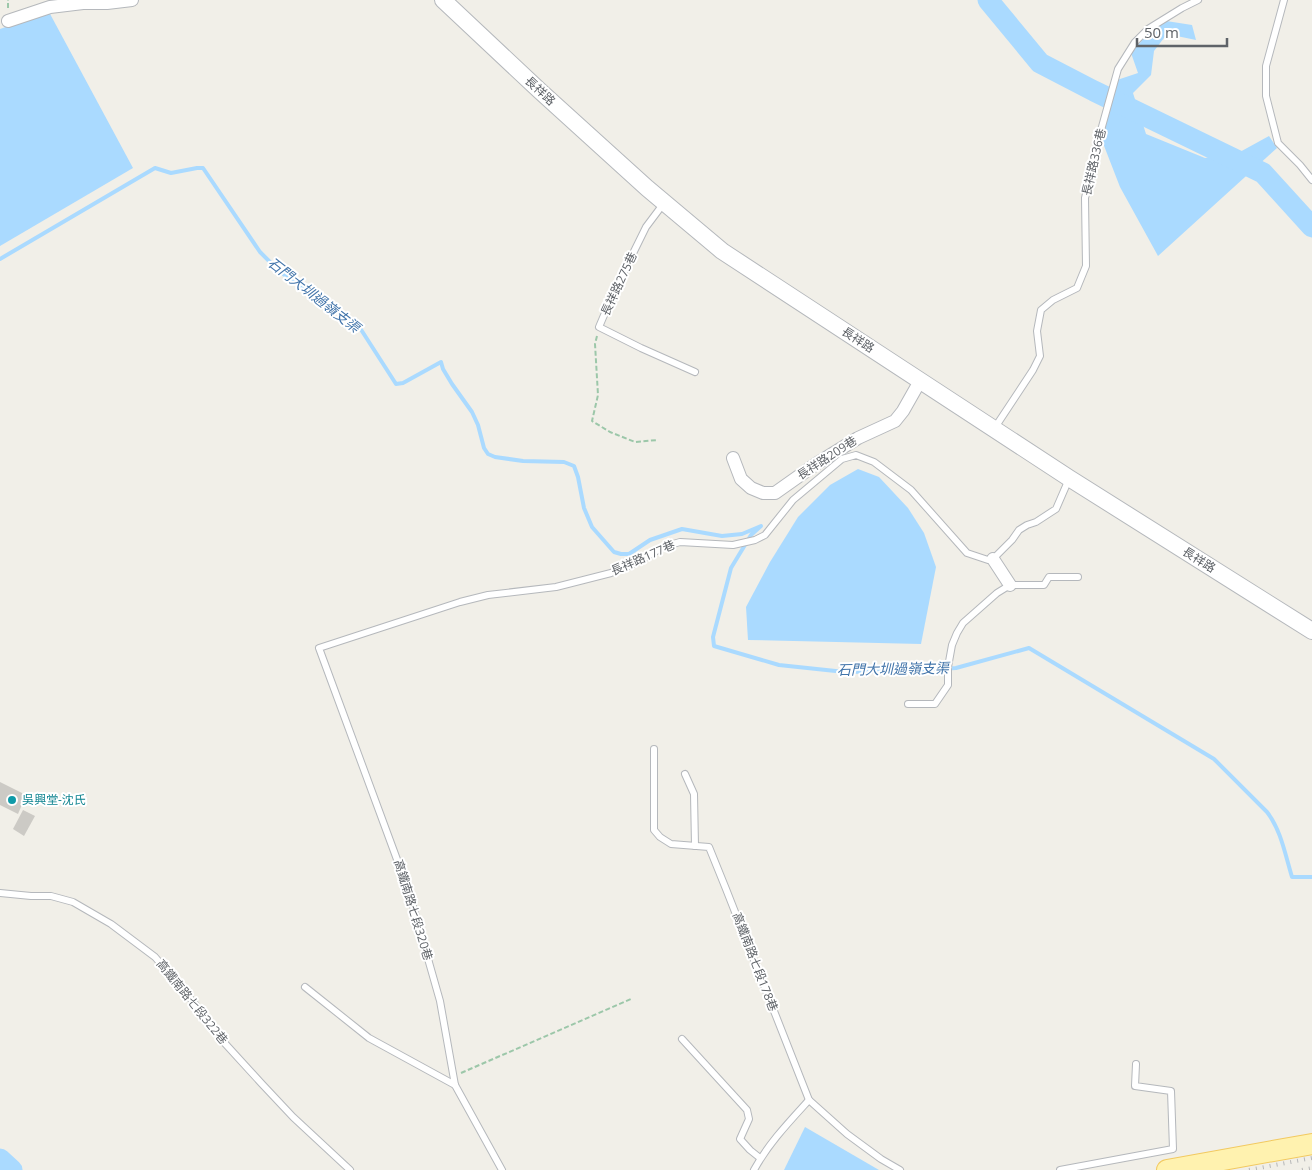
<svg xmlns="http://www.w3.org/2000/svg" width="1312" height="1170" font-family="'Open Sans','Noto Sans TC',sans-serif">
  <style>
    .water { fill: #aadaff }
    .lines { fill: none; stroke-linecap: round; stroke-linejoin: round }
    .stream { stroke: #aadaff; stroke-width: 4 }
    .river { stroke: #aadaff; stroke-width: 21 }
    .building { fill: #cccac5 }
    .service-casing { stroke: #b5b8bc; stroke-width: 8 }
    .minor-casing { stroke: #b5b8bc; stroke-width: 14 }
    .tertiary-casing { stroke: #b5b8bc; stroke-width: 18 }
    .primary-casing { stroke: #f2c960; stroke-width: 22 }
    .path { stroke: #9cc7a9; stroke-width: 2; stroke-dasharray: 5 2.5; stroke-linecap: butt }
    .service { stroke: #fff; stroke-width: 6 }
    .minor { stroke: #fff; stroke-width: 12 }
    .tertiary { stroke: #fff; stroke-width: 16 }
    .primary { stroke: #fff2af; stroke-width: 20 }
    .rail { stroke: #b6b7b8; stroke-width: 4; stroke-dasharray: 1 6; stroke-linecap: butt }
    .culture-dot { fill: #0f9aa8; stroke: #fff; stroke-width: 2 }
    .labels { text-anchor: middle; stroke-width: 4; stroke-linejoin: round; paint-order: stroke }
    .street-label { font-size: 12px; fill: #5f6368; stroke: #fff }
    .culture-label { font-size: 12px; fill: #0d838f; stroke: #fff; text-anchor: start }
    .water-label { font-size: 14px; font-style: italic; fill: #4174aa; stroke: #fff }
  </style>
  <rect width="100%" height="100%" fill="#f1efe8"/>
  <!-- water -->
  <g class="water">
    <path d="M49,12L133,168L0,246V29Z"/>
    <path d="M1160,20L1192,25L1196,40L1167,34L1154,51L1151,75L1133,93L1146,134L1205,158L1238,153L1269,136L1277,148L1158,256L1120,187L1101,138L1117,80L1138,73L1131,53Z"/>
    <path d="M858,469L879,477L908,508L924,533L936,567L921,644L748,640L746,607L770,562L798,517L830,485Z"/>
    <path d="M805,1127L879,1170H784Z"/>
  </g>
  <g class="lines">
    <!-- stream -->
    <path class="stream" d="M0,259L155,168L171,173L197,168H203L260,252L278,270L311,295L347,317L360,328L396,384L403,383L441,362L443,369L452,384L472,412L478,425L484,448L488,454L495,457L523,461L564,462L574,466L578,477L584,508L592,527L614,552L621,554H629L650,540L682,529L722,536L742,534L761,526L751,535L731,568L713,637L714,646L779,665L845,672L909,671L956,668L1029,648L1214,759L1267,812C1281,830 1285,854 1292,877H1312"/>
    <!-- river -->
    <g class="river">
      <path d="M988,0L1040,63L1094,91L1263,173L1312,227"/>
      <path d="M0,1159L12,1170"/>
    </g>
  </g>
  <!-- building -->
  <g class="building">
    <path d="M0,782L26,795L18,814L0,805Z"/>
    <path d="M23,810L35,816L24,836L13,829Z"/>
  </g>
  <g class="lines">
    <!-- service casing -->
    <g class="service-casing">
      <g id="service">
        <path d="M1284,0L1266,66V96L1278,143L1300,165L1312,180"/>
        <path d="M664,203L646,227L613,294L599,327L641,348L695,372"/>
        <path d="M994,429L1033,370L1040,356L1037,331L1041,310L1053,300L1077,288L1086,266L1085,198L1098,141L1118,69L1135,42L1148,29L1182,8L1198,0"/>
        <path d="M908,704H935L948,685V667L952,645L957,633L963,623L997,593L1010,585H1044L1049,577H1078"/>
        <path d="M654,749V830L660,837L671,844L709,847L726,889L809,1100L847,1134L881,1159L900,1170"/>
        <path d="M685,774L694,794L695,846"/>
        <path d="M0,893L31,896H51L73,902L111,924L155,957L195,1004L220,1038L262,1084L293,1117L350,1170"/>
        <path d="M305,987L369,1038L455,1085"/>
        <path d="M682,1039L747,1110L749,1119L740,1139L750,1150L760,1158"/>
        <path d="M502,1170L455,1085L440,1001L409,892L319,648L460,602L488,595L556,587L611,573L638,562L663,547L680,542L733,545L755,540L765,535L793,500L842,459L856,455L874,462L911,490L967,553L988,560L993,559L1012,540L1019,530L1027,525L1036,522L1056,509L1069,479"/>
        <path d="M754,1170C768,1144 789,1122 809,1100"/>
        <path d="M1060,1170L1173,1149L1171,1091L1135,1086L1136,1064"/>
      </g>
    </g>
    <!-- minor casing -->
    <g class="minor-casing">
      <g id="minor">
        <path d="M8,21L50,7L83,3H107L132,0"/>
        <path d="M733,458L741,479L751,488L763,493H775L816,464L858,438L895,421L903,411L920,381"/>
        <path d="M993,559L1010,585"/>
      </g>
    </g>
    <!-- tertiary casing -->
    <g class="tertiary-casing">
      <path id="tertiary" d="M443,0L540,91L647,188L722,251L1069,478L1312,631"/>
    </g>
    <!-- primary casing -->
    <g class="primary-casing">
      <path id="primary" d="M1167,1170L1312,1144"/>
    </g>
    <!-- path -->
    <g class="path">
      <path d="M8,8V0"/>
      <path d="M597,336L595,344L598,395L592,421L610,432L635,442L658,440"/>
      <path d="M461,1073L631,999"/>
    </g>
    <!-- service -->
    <use href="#service" class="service"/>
    <!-- minor -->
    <use href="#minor" class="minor"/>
    <!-- tertiary -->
    <use href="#tertiary" class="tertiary"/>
    <!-- primary -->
    <use href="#primary" class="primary"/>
    <!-- rail -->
    <g class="rail">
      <path d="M1249,1170L1312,1158"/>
      <path d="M1302,1170L1312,1168"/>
    </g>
  </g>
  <!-- markers -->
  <circle class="culture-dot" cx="12" cy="800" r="5"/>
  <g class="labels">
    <!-- street labels -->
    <g class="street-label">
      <text transform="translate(540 91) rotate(43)" y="4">長祥路</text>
      <text transform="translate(1094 162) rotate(-77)" y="4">長祥路336巷</text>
      <text transform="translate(619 284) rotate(-65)" y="4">長祥路275巷</text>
      <text transform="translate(858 340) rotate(33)" y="4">長祥路</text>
      <text transform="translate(827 458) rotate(-33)" y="4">長祥路209巷</text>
      <text transform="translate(643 558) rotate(-24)" y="4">長祥路177巷</text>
      <text transform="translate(1199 560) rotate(32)" y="4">長祥路</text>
      <text transform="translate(413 910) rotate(73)" y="4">高鐵南路七段320巷</text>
      <text transform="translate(755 962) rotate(69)" y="4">高鐵南路七段178巷</text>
      <text transform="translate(192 1002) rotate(51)" y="4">高鐵南路七段322巷</text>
    </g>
    <!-- culture labels -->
    <g class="culture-label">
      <text x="22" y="804">吳興堂-沈氏</text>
    </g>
    <!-- water labels -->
    <g class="water-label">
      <text transform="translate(314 295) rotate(38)" y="5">石門大圳過嶺支渠</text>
      <text transform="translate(893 669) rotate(-1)" y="5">石門大圳過嶺支渠</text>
    </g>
  </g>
  <!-- scale -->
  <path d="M1137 38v8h90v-8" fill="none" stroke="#5f6368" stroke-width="2.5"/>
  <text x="1144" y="38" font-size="15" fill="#5f6368" stroke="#ffffff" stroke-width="4" paint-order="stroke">50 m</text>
</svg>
